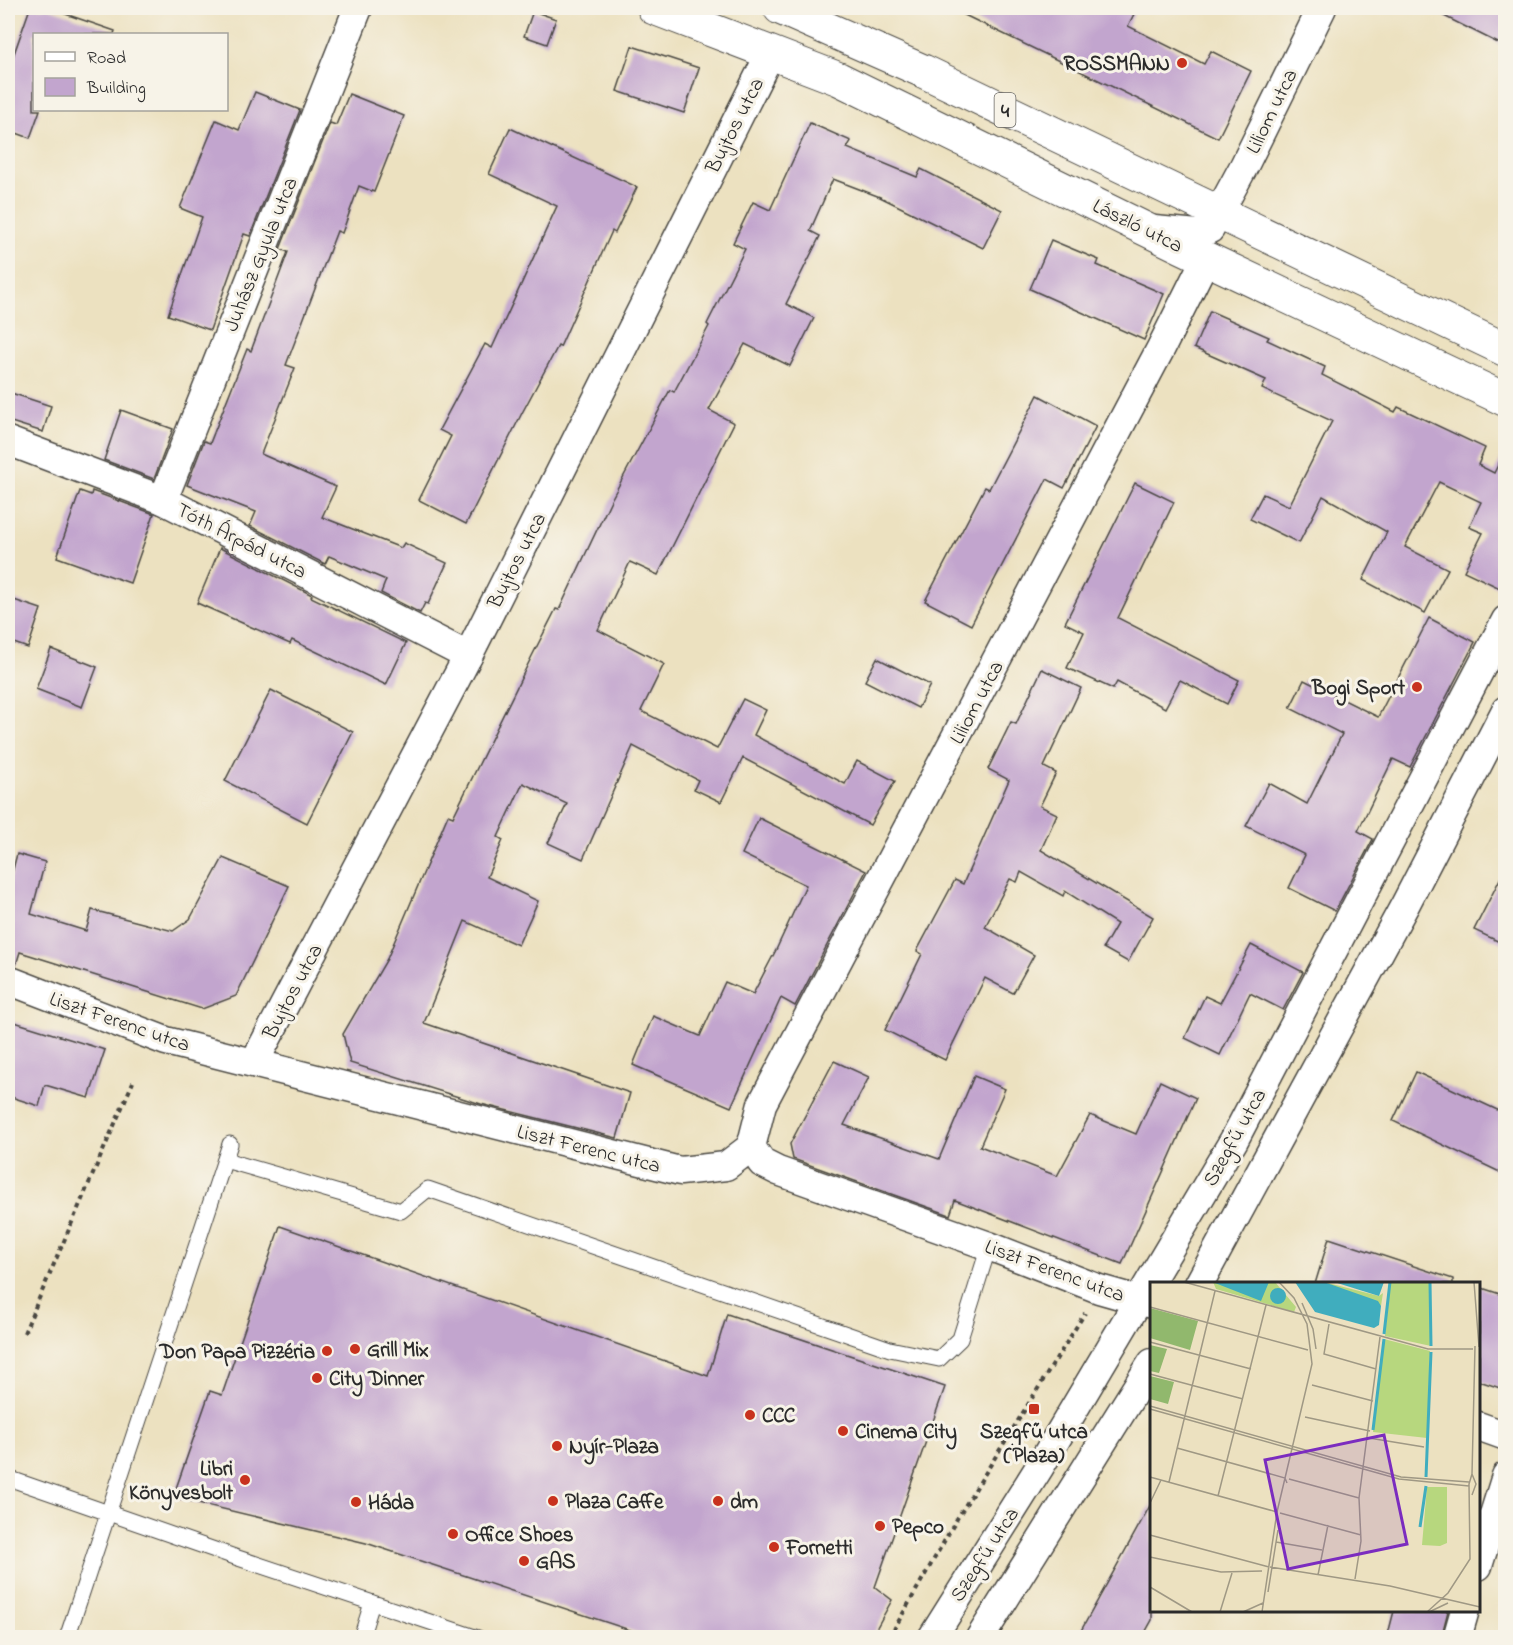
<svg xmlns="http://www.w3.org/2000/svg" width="1513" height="1645" font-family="'Indie Flower',sans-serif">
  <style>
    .building { fill: #c2a5ce }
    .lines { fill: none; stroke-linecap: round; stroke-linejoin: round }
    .lane-casing { stroke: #484641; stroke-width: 17 }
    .street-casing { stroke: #484641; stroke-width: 31 }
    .primary-casing { stroke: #484641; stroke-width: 35 }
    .path { stroke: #484641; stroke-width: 4; stroke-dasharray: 4.5 4.5; stroke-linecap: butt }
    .lane { stroke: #fff; stroke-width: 15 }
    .street { stroke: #fff; stroke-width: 28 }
    .primary { stroke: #fff; stroke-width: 33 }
    .poi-dot { fill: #c8321e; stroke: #f7f3e8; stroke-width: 2 }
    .labels { text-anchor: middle; stroke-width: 6; stroke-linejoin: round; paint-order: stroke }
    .shield { fill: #f7f3e8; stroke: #686764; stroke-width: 1.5 }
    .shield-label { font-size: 20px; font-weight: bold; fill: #2b2b2b }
    .poi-label { font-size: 21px; font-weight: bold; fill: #2b2b2b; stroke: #f7f3e8; text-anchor: start }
    .street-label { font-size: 21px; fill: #2b2b2b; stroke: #f7f3e8 }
    .inset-river { fill: none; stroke: #40adbe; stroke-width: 3 }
    .inset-road { fill: none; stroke: #9f9884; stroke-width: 1.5 }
    .view { fill: #7b2cbf; fill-opacity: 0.15; stroke: #7b2cbf; stroke-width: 3 }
    .inset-edge { fill: none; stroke: #2b2b2b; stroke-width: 3 }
  </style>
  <rect width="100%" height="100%" fill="#f7f3e8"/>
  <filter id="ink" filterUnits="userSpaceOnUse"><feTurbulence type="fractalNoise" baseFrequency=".0167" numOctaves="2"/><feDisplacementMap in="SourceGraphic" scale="12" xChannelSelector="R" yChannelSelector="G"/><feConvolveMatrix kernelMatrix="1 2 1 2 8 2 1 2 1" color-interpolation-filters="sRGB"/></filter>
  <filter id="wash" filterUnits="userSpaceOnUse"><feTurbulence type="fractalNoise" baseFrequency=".008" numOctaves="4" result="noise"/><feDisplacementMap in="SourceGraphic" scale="24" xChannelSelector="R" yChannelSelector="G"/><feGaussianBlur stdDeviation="1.35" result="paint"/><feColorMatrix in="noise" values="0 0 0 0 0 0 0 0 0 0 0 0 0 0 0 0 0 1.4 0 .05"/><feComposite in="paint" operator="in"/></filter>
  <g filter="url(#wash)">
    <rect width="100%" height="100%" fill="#ece1c0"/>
    <g id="blocks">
      <!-- building -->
      <g class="building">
        <path d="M30,8H48L115,31L114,34H34V110H40L30,138L8,130V71Z"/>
        <path d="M950,8H1121L1134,14L1128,26L1204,64L1211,51L1251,71L1218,138Z"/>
        <path d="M1428,8H1506V47Z"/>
        <path d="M533,11L556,19L547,44L524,36Z"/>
        <path d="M632,46L699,68L684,113L617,91Z"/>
        <path d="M255,92L300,110L250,236L244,234L210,330L168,315L202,217L180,208L216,120L239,130Z"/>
        <path d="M349,94L404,116L374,192L359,186L342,233L337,231L286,365L295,368L261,454L336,487L322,517L401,548L404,543L447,563L428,604L425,603L420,613L381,593L386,580L329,556L325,564L250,526L256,512L187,485L204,441L210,443L247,349L251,351L288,252L280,249L330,123L336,125Z"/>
        <path d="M810,123L851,141L847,148L917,177L921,169L1002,210L983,248L880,197L833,179L810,231L820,236L786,304L814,318L790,366L745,344L709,410L734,423L658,575L630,562L598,630L664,664L641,711L717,749L743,699L766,710L754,735L845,784L857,761L895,781L870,825L743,758L721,802L694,789L698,780L633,746L583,859L548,843L567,804L523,783L498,837L503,840L487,877L538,901L518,945L465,921L424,1023L630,1093L617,1138L481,1104L350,1063L343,1034L387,959L448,815L453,817L532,656L556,609L559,610L611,500L670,390L674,392L709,326L707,324L745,249L733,243L753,202L770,210Z"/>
        <path d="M510,128L637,187L615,233L612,231L560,347L558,346L522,413L466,524L419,500L451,436L439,430L485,344L492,348L557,206L489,174Z"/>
        <path d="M1051,240L1099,260L1097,265L1164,294L1144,340L1030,289Z"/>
        <path d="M1210,311L1269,337L1267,340L1325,367L1322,375L1395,412L1398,407L1485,448L1478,465L1494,473L1506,449V591L1464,571L1483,533L1469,527L1481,502L1439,482L1405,547L1448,569L1425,613L1363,580L1387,532L1323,496L1299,543L1250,519L1263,494L1289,506L1332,421L1262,389L1266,380L1194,348Z"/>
        <path d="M8,392L51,406L43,432L8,421Z"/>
        <path d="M1038,395L1096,426L1064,488L1047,479L971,625L925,601L985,487L989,489Z"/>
        <path d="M121,410L173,429L154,479L104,460Z"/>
        <path d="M1135,483L1174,502L1118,618L1239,680L1227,704L1180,680L1165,708L1117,682L1113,689L1067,668L1084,632L1065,623Z"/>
        <path d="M80,491L91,495L92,491L154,514L130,583L57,557Z"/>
        <path d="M220,548L312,595L311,597L406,643L386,685L292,640L290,644L197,603Z"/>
        <path d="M8,598L41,609L28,648L8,641Z"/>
        <path d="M1429,618L1475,642L1410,767L1393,759L1358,831L1373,839L1335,911L1289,888L1305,855L1246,826L1269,783L1307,804L1342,734L1290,708L1304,680L1378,717Z"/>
        <path d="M51,649L97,667L82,707L36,689Z"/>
        <path d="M877,658L930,685L918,708L865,681Z"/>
        <path d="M1042,669L1081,688L1044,767L1056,773L1040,806L1057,814L1041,850L1153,917L1128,962L1103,948L1117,924L1065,891L1063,896L1021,872L1017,882L1010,879L985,927L1034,955L1013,993L985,978L945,1060L885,1030L922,954L917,951L955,880L963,884L1009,780L988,769L1011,722L1016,724Z"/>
        <path d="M271,690L353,732L307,823L225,781Z"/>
        <path d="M759,818L866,871L795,1006L781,998L731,1107L633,1065L653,1016L700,1036L725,982L753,994L776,950L806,885L742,854Z"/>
        <path d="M17,854L45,862L31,914L86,931L92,910L173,931L190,919L223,858L289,886L236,996L202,1009L20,952L16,965L8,964V888Z"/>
        <path d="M1506,867V945L1474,930Z"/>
        <path d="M1251,945L1303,972L1283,1010L1250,993L1220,1055L1185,1038L1205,996L1220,1003Z"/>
        <path d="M8,1020L105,1050L89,1098L45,1085L39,1106L8,1096Z"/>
        <path d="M834,1061L869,1077L844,1125L939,1159L974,1076L1005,1089L980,1146L1057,1176L1090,1115L1136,1134L1160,1081L1196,1098L1122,1264L955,1200L950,1215L793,1159L790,1144Z"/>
        <path d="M1416,1072L1506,1114V1175L1393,1121Z"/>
        <path d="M280,1226L708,1376L727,1314L945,1387L875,1587L892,1600L871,1638H654L366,1543L173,1497L210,1391L222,1395Z"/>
        <path d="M1329,1238L1453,1279V1284H1315Z"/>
        <path d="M1479,1287L1506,1296V1390L1479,1381Z"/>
        <path d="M1152,1502V1620L1142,1638H1077Z"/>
        <path d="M1394,1611H1448L1441,1638H1387Z"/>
      </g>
    </g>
  </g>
  <g filter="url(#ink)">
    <use href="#blocks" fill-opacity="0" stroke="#484641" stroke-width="1.5"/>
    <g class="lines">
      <!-- lane casing -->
      <g class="lane-casing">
        <g id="lane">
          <path d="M225,1160L401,1211L428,1189L890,1349L939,1359L960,1339L989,1246"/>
          <path d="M8,1478L235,1557L478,1638"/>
          <path d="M67,1638L230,1144"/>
          <path d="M361,1638L372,1603"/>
        </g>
      </g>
      <!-- street casing -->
      <g class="street-casing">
        <g id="street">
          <path d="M1154,230L1198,234L1210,229L1244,166L1322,8"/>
          <path d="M8,441L163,500L468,656"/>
          <path d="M163,500L358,8"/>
          <path d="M8,980L166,1041L680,1171L726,1166L751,1147"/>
          <path d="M254,1063L468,656L771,52"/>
          <path d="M751,1147L762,1104L1161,348L1206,258"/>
          <path d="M751,1147L762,1163L778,1171L989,1246L1099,1289L1152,1304"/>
          <path d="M1199,1284L1405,905L1506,710"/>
          <path d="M1478,1426L1506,1436"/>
          <path d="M1478,1566L1506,1476"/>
          <path d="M932,1638L1039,1468L1234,1140L1506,620"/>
          <path d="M980,1638L1152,1363"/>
          <path d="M1457,1638L1465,1610"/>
        </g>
      </g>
      <!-- primary casing -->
      <g class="primary-casing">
        <g id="primary">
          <path d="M654,8L839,79L1182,247L1506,400"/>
          <path d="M780,8L923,71L1506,350"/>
        </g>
      </g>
      <!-- path -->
      <g class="path">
        <path d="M24,1333L133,1082"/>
        <path d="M889,1638L958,1517L1085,1313"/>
      </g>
      <!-- lane -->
      <use href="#lane" class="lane"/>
      <!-- street -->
      <use href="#street" class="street"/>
      <!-- primary -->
      <use href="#primary" class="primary"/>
    </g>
  </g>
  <!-- markers -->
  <g class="poi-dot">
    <circle cx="1182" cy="63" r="6"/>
    <circle cx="1417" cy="687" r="6"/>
    <circle cx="355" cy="1349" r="6"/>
    <circle cx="327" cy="1351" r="6"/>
    <circle cx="317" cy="1378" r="6"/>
    <rect x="1028" y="1403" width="12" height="12" rx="3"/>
    <circle cx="750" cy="1415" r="6"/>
    <circle cx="843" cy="1431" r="6"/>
    <circle cx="557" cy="1446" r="6"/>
    <circle cx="245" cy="1480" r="6"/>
    <circle cx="553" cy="1501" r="6"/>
    <circle cx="718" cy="1501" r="6"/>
    <circle cx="356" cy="1502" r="6"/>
    <circle cx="880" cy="1526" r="6"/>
    <circle cx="453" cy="1534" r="6"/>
    <circle cx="774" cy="1547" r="6"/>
    <circle cx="524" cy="1561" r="6"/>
  </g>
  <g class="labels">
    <!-- shield labels -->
    <rect class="shield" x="994.5" y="93" width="21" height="34" rx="4.5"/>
    <g class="shield-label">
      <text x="1005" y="117">4</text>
    </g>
    <!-- poi labels -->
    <g class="poi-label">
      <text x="1170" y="70" text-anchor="end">ROSSMANN</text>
      <text x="1405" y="694" text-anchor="end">Bogi Sport</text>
      <text x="367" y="1356">Grill Mix</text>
      <text x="315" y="1358" text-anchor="end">Don Papa Pizzéria</text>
      <text x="329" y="1385">City Dinner</text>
      <text x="762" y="1422">CCC</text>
      <text x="855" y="1438">Cinema City</text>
      <text x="1034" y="1438" text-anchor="middle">Szegfű utca<tspan x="1034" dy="24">(Plaza)</tspan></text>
      <text x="569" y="1453">Nyír-Plaza</text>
      <text x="233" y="1475" text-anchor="end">Libri<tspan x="233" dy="24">Könyvesbolt</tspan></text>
      <text x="565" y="1508">Plaza Caffe</text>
      <text x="730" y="1508">dm</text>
      <text x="368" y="1509">Háda</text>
      <text x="892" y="1533">Pepco</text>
      <text x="465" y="1541">Office Shoes</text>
      <text x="786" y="1554">Fornetti</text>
      <text x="536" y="1568">GAS</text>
    </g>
    <!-- street labels -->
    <g class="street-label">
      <text transform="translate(1271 111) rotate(-64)" y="7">Liliom utca</text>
      <text transform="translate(734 125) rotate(-63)" y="7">Bujtos utca</text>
      <text transform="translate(1138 225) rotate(26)" y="7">László utca</text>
      <text transform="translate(260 254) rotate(-68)" y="7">Juhász Gyula utca</text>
      <text transform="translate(242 540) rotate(27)" y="7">Tóth Árpád utca</text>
      <text transform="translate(516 560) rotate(-63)" y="7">Bujtos utca</text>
      <text transform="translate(976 702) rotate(-62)" y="7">Liliom utca</text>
      <text transform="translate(292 991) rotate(-62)" y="7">Bujtos utca</text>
      <text transform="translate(120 1021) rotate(19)" y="7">Liszt Ferenc utca</text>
      <text transform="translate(1234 1137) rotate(-61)" y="7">Szegfű utca</text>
      <text transform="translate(589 1148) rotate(14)" y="7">Liszt Ferenc utca</text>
      <text transform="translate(1055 1270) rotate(20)" y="7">Liszt Ferenc utca</text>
      <text transform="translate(984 1554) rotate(-57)" y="7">Szegfű utca</text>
    </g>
  </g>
  <!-- overview -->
  <g transform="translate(1150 1282)">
    <rect width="330" height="330" fill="#ece1c0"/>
    <path d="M63,0H125L146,25L144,30L66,7ZM174,0L229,14L233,11L231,24ZM240,0H280L281,64L235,54ZM234,57L280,69L277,156L223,150ZM277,205H297V261L290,264L272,263Z" fill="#b7d77e"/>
    <path d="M0,26L48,39L40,68L0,56ZM0,63L17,67L9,91L0,89ZM0,94L24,100L18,122L0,117Z" fill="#91b86d"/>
    <path d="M119,0L111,19L65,1V0ZM145,0H174L228,19L231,24L229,43L224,46L165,30ZM184,0H234L229,14ZM120 14a8 8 0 1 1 16 0a8 8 0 1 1-16 0Z" fill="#40adbe"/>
    <path class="inset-river" d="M280,0L281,64M234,52L240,0M223,148L234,57M276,195L281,70M270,245L276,204"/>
    <path class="inset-road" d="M34,0L278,67H323M324,0L329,65M152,21L163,47L166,67M0,25L158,68M179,42L174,72L226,87M0,60L101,87M0,92L93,117M162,103L223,119M0,124L251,195L319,200M0,127L249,197L319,204M155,135L220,149M219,156L274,165M27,166L135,196L137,201M0,195L127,230M139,197L209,216M19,200L65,9M322,213L326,202L322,192L325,64M68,214L116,23M0,221L11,198M130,231L211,253M0,253L119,285M126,260L172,268M0,275L71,290L112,289M120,285L240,304L330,325M168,293L178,243M205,297L211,259L209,216L230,55M0,305L42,330M118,310L128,248M70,330L82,291M93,330L113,321M112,330L127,230L162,82L157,42L144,16L129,0M277,330L298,311L320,277L319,202L322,192M279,330L298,321"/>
    <path class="view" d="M234,153L257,262L138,287L115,178Z"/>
    <rect width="330" height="330" class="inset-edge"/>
  </g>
  <!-- margin -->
  <rect width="1513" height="1645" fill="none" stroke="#f7f3e8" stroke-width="30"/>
  <!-- legend -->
  <rect x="33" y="33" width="195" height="78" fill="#f7f3e8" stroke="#a5a39c" stroke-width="1.5"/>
  <rect x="45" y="52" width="30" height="9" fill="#ffffff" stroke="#a5a39c" stroke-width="1.5"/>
  <text x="87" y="63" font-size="18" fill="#2b2b2b">Road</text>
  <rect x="45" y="78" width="30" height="18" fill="#c2a5ce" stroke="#a5a39c" stroke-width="1.5"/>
  <text x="87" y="93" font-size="18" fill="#2b2b2b">Building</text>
</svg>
